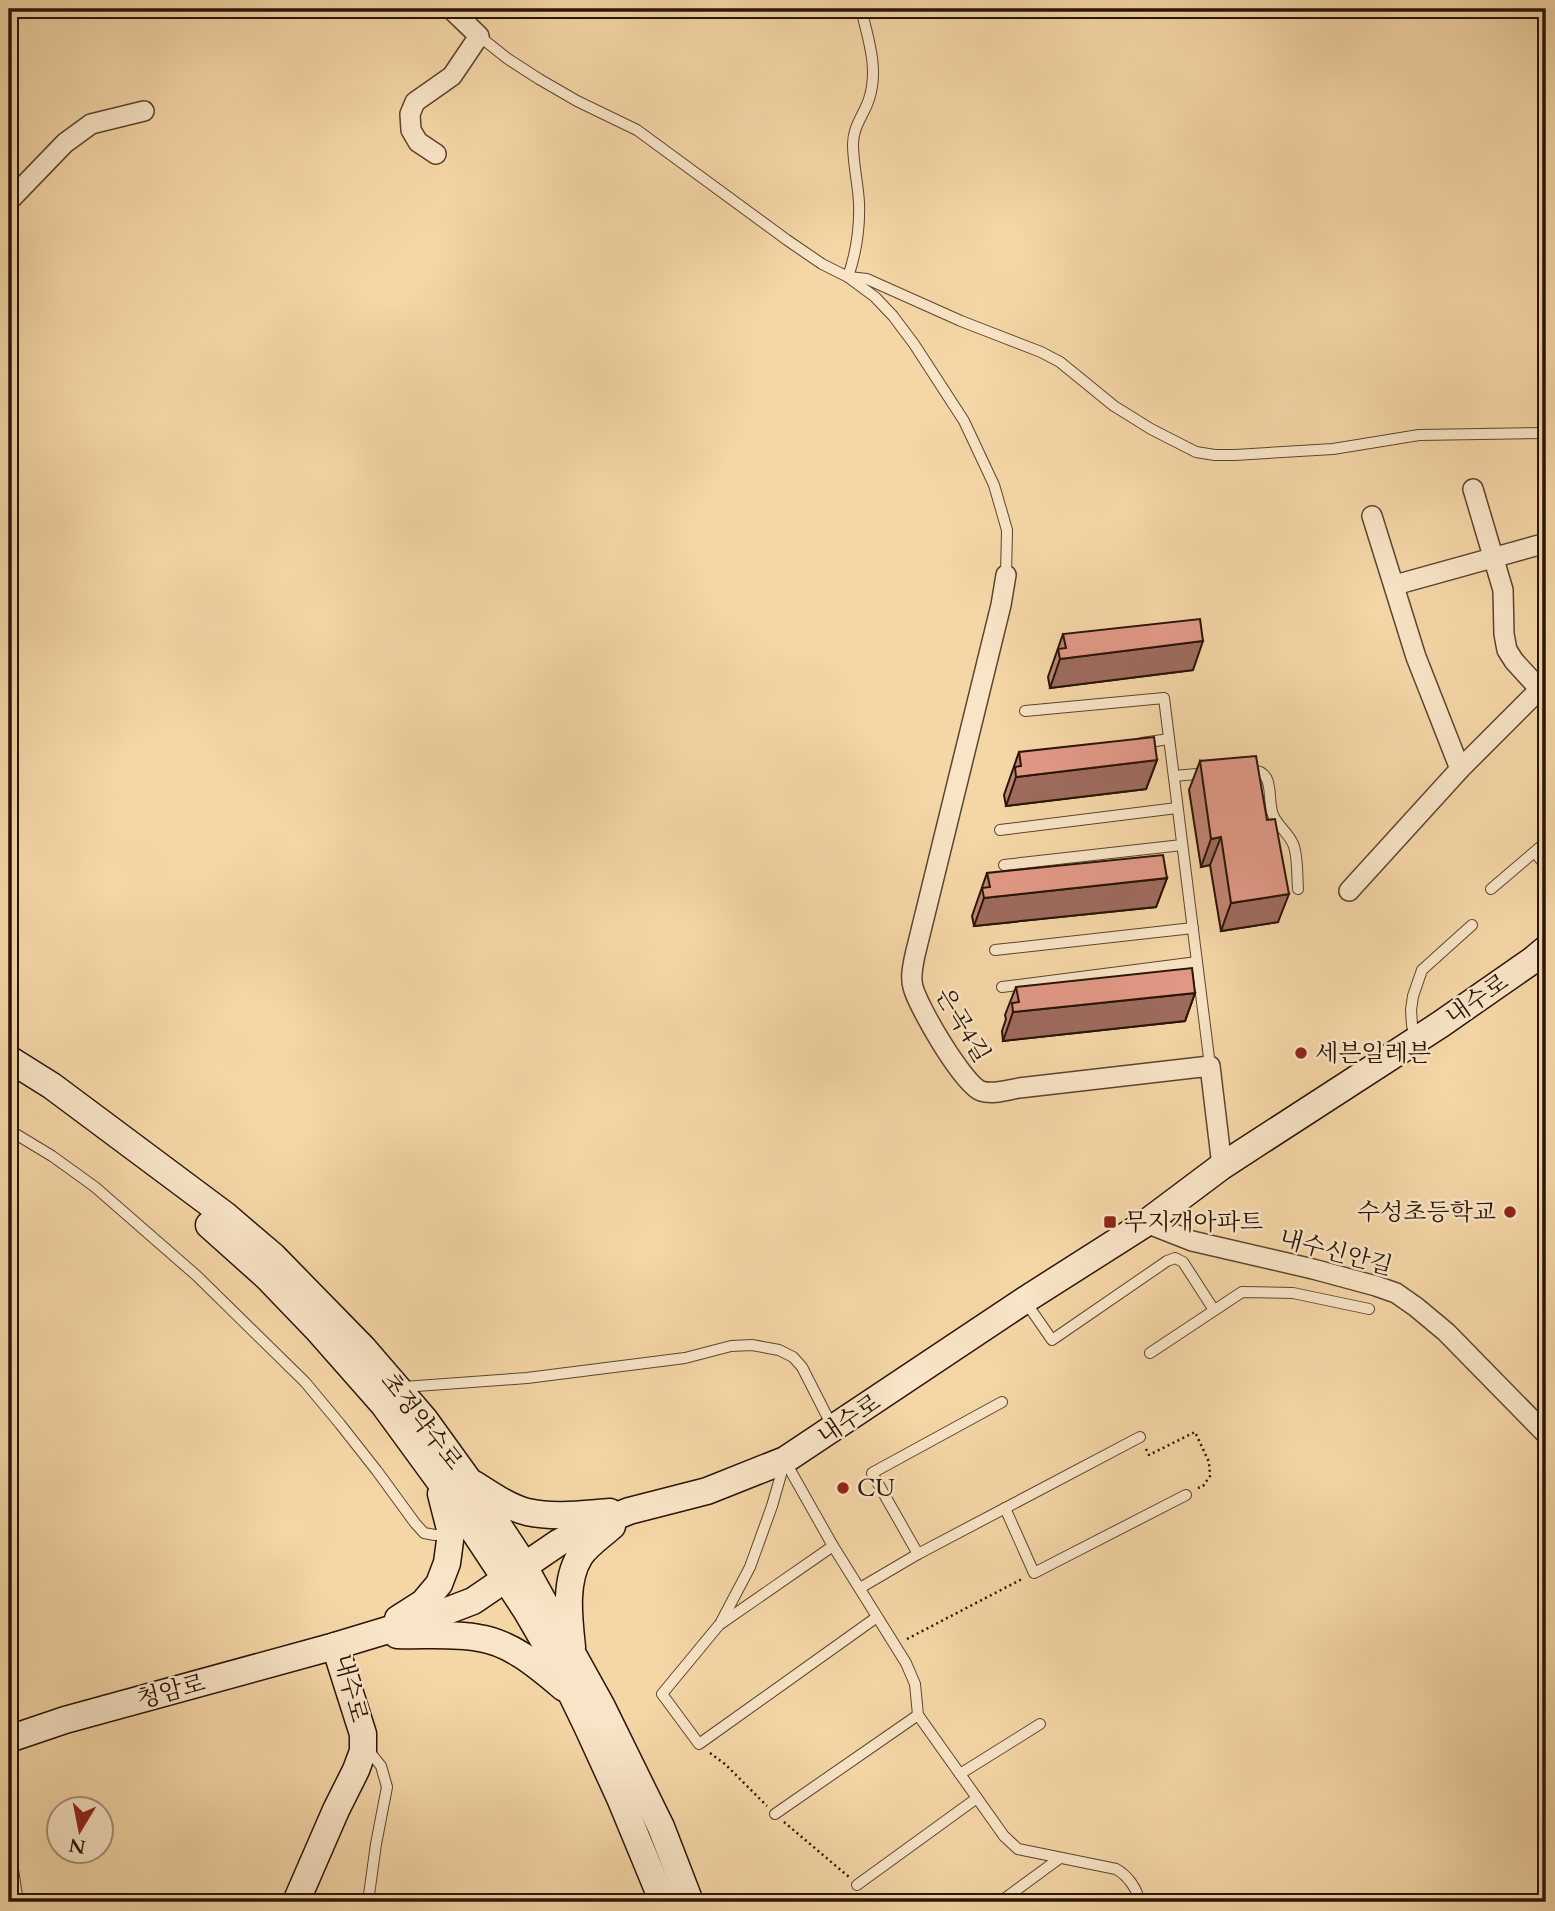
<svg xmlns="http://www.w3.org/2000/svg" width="1555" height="1911" font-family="Cardo,'Noto Serif KR',serif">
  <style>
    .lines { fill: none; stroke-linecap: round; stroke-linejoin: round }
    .lane-casing { stroke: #5b452e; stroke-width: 12 }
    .street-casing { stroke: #5b452e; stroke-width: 22 }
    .secondary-casing { stroke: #281506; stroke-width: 29 }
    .path { stroke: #281506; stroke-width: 2.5; stroke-dasharray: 2 3.5; stroke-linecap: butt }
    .lane { stroke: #f8e4c6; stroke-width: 10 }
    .street { stroke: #f8e4c6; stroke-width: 19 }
    .secondary { stroke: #f8e4c6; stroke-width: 26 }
    .wall { fill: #c28474; stroke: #281506; stroke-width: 2 }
    .shaded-wall { fill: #9e6b5e; stroke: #281506; stroke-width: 2 }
    .building { fill: #e29987; stroke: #281506; stroke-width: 2 }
    .poi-dot { fill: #8f2418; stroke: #f8e4c6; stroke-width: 2.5 }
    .labels { text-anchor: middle; stroke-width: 5; stroke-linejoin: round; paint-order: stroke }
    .street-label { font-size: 24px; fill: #281506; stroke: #f8e4c6 }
    .poi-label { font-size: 24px; fill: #281506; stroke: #f8e4c6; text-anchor: start }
  </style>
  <rect width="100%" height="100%" fill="#f5d6a7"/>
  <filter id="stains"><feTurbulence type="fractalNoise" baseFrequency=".00286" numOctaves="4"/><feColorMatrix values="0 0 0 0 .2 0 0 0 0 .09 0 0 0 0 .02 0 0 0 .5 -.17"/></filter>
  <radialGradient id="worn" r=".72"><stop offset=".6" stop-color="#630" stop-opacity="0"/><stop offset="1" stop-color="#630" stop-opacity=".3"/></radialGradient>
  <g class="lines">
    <!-- lane casing -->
    <g class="lane-casing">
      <g id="lane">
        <path d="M479,36L508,59L539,79L577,101L637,130L787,240L822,264L848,277L875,297L893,316L914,344L964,421L994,485L1007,530L1006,575"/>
        <path d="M848,277C856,253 860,228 859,203C858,183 853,164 853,144C853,126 864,115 869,99C879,69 868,38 861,9"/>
        <path d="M849,277L867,279L961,321L1041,352L1060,362L1114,406L1151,429L1196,452L1215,455H1235L1333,449L1419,435L1546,433"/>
        <path d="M1025,711L1164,698L1210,1066"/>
        <path d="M1142,743L1169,739"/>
        <path d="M1247,770C1279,768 1265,801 1274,817C1279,827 1289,834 1293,844C1298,854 1297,877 1298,889"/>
        <path d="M1174,776L1208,773"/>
        <path d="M1000,830L1177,808"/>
        <path d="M1535,852L1546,867"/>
        <path d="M1004,865L1182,845"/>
        <path d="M1491,889L1546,842"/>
        <path d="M995,950L1193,928"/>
        <path d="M1002,987L1197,962"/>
        <path d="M1415,1037L1412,1025L1411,1010L1413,996L1422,970L1472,925"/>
        <path d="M9,1130L52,1156L95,1187L197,1276L305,1382L340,1424L377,1471L415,1523L424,1533L435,1535L450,1534"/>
        <path d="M1025,1301L1052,1340L1167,1261L1175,1258L1183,1262L1214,1310"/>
        <path d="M1150,1353L1242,1292L1293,1293L1369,1309"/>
        <path d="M403,1387L527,1378L685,1358L731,1346L752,1345L779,1350L793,1357L802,1367L832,1426"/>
        <path d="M785,1461L833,1546L906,1663L915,1684L918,1715L1004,1836L1018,1849L1116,1869C1127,1875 1138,1889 1139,1902"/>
        <path d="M1005,1508L1034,1573L1186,1495"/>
        <path d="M833,1546L719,1625L662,1694L699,1744L877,1617"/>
        <path d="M918,1554L872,1473L1002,1402"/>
        <path d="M860,1588L918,1554L1140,1437"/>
        <path d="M721,1622L750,1567L772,1506L784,1464"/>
        <path d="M363,1751L373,1756L381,1766L387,1787L376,1844L368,1902"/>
        <path d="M960,1774L1040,1724"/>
        <path d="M775,1814L918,1715"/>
        <path d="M9,1844L18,1902"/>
        <path d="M857,1885L977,1798"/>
        <path d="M1000,1902L1060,1858"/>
      </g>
    </g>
    <!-- street casing -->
    <g class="street-casing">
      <g id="street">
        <path d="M436,154L418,142L411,130L410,114L415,102L452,76L479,36L451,9"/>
        <path d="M9,201L65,143L91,124L144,111"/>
        <path d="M1473,489L1503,590L1504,634L1507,650L1514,661L1546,696"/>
        <path d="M1372,516L1416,657L1460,769"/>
        <path d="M1006,575L1001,605L915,955C913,965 910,977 913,987C918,1007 963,1084 981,1091C993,1095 1007,1090 1019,1088L1210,1066L1222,1166"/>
        <path d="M1395,585L1546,543"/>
        <path d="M1349,891L1460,769L1540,689"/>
        <path d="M1146,1223L1192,1241L1313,1269L1376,1286L1396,1293L1416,1307L1446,1332L1546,1434"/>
      </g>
    </g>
    <!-- secondary casing -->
    <g class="secondary-casing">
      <g id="secondary">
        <path d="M9,1059L52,1086L225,1215L273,1256L363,1348L425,1420L469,1481L517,1554L601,1705L661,1827L690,1902"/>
        <path d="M209,1225L267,1277L317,1329L384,1405L452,1498L526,1610L555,1660L587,1726L620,1798L663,1902"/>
        <path d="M474,1484C490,1494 508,1507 527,1512C555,1518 582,1514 610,1512"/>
        <path d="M398,1619L423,1603L439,1584L447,1563L451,1533L441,1494"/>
        <path d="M397,1635C424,1636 453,1633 479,1638C512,1643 539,1667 564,1688"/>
        <path d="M572,1647C569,1619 564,1581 580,1556C587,1545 602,1535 612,1526"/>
        <path d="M9,1739L65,1720L335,1646L431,1617L473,1601L558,1543L587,1528L629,1511L707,1491L785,1460L1025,1300L1146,1223L1222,1166L1441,1024L1533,960L1546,949"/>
        <path d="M296,1902L336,1810L356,1770L363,1751V1734L335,1646"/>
      </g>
    </g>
    <!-- path -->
    <g class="path">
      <path d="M1146,1449L1149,1455L1195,1432L1209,1462L1210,1476L1203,1486L1198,1488"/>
      <path d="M907,1639L1022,1579"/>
      <path d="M710,1753L725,1764L767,1806"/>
      <path d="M784,1822L849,1877"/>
    </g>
    <!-- lane -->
    <use href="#lane" class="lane"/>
    <!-- street -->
    <use href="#street" class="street"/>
    <!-- secondary -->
    <use href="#secondary" class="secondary"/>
  </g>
  <!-- wall -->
  <g class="wall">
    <path d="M1063,634L1193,670L1050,688L1048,677Z"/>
    <path d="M1019,752L1157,760L1146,789L1006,806L1004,795Z"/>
    <path d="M1200,761L1278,922L1221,931L1210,865L1201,867L1189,790Z"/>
    <path d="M987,873L1167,878L1156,907L974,926L972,916Z"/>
    <path d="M1016,987L1195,993L1185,1021L1003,1041L1002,1031L1006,1019L1005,1015Z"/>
  </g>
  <!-- shaded-wall -->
  <g class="shaded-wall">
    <path d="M1203,641L1193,670L1050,688L1060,659Z"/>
    <path d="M1157,760L1146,789L1006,806L1016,777Z"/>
    <path d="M1221,837L1210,865L1201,867L1211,839Z"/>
    <path d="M1167,878L1156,907L974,926L984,898Z"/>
    <path d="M1289,894L1278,922L1221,931L1231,903Z"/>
    <path d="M1195,993L1185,1021L1003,1041L1013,1012Z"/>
  </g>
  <!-- building -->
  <g class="building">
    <path d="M1200,619L1203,641L1060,659L1058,649L1066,648L1063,634Z"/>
    <path d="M1154,737L1157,760L1016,777L1015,767L1021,766L1019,752Z"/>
    <path d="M1256,756L1267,820L1275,819L1289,894L1231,903L1221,837L1211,839L1200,761Z"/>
    <path d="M1163,855L1167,878L984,898L982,888L990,887L987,873Z"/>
    <path d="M1192,968L1195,993L1013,1012L1012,1003L1019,1002L1016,987Z"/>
  </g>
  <!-- markers -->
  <g class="poi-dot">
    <circle cx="1301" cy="1053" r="7"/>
    <circle cx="1510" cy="1212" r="7"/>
    <rect x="1103" y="1215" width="14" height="14" rx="3.5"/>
    <circle cx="843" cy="1488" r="7"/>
  </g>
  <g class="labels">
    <!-- street labels -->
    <g class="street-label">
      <text transform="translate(1477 999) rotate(-35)" y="8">내수로</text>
      <text transform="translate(963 1025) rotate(59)" y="8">은곡4길</text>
      <text transform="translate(1336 1252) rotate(15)" y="8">내수신안길</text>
      <text transform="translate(849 1419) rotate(-34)" y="8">내수로</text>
      <text transform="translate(422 1421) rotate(52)" y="8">초정약수로</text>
      <text transform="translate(351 1688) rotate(75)" y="8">내수로</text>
      <text transform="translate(171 1691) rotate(-15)" y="8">청암로</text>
    </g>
    <!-- poi labels -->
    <g class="poi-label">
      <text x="1315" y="1061">세븐일레븐</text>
      <text x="1496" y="1220" text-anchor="end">수성초등학교</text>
      <text x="1124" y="1230">무지개아파트</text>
      <text x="857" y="1496">CU</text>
    </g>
  </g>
  <!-- margin -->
  <rect width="1555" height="1911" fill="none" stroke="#f5d6a7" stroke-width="35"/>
  <rect x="10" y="10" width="1534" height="1890" fill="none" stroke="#281506" stroke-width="3.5"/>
  <rect x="18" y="18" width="1520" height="1876" fill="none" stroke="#281506" stroke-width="2"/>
  <!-- north arrow -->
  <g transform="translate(80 1830) rotate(190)"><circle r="33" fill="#f8e4c6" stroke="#a59179" stroke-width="2"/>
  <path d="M0-5L12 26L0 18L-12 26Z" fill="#8f2418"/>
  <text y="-10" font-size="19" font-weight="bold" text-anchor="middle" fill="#281506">N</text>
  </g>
  <rect width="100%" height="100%" filter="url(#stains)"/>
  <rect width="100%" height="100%" fill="url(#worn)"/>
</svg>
